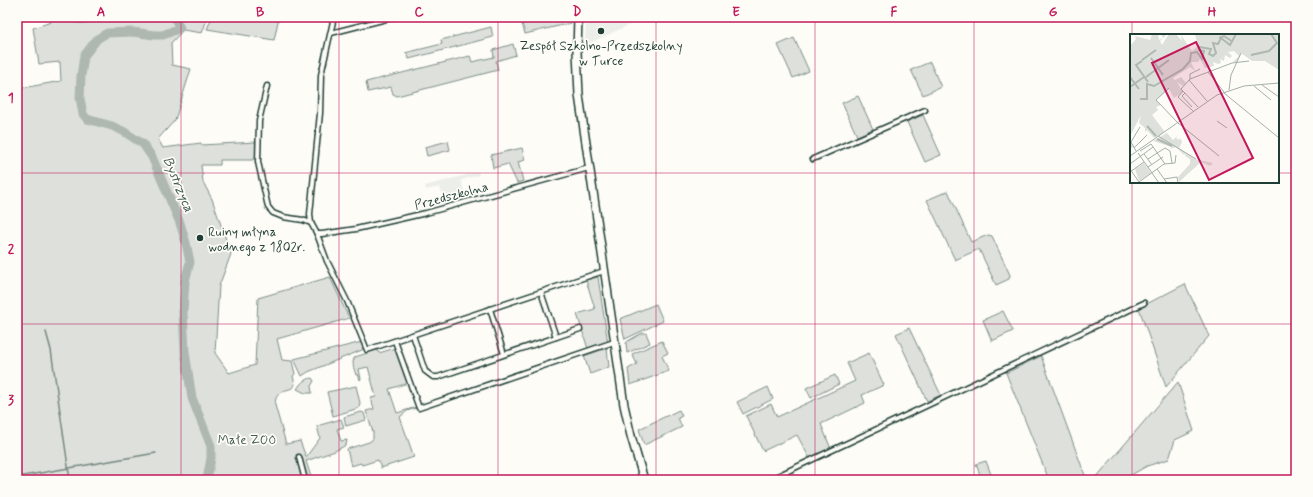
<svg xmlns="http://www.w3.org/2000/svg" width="1313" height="497" font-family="Mynerve,sans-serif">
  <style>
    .built { fill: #eceee9 }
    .green { fill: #dde0db; stroke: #7e8e88 }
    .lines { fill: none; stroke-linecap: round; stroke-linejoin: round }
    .stream { stroke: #75877f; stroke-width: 1.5 }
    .river { stroke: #aeb8b1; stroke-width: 9 }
    .minor-casing { stroke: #1f3d34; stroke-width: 7 }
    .primary-casing { stroke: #1f3d34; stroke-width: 10 }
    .minor { stroke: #fdfcf7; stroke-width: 4 }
    .primary { stroke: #fdfcf7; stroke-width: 7 }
    .grid { fill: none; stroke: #c2185b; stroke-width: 1; stroke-opacity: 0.55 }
    .poi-dot { fill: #1f3d34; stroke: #fdfcf7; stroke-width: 1.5 }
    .labels { text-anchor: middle; stroke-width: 3.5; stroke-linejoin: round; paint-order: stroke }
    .poi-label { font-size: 13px; fill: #1f3d34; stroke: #fdfcf7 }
    .street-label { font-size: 13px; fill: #1f3d34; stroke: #fdfcf7 }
    .park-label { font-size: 13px; fill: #455e55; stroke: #fdfcf7 }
    .water-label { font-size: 14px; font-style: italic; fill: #435c53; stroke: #fdfcf7 }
    .inset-river { fill: none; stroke: #aeb8b1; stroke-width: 2 }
    .inset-road { fill: none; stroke: #a4b0a9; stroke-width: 1 }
    .view { fill: #c2185b; fill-opacity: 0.15; stroke: #c2185b; stroke-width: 2 }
    .inset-edge { fill: none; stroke: #1f3d34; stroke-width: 2 }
    .neatline { fill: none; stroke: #c2185b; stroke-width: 1.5 }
    .grid-label { font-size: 13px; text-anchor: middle; font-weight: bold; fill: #c2185b }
  </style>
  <rect width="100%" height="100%" fill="#fdfcf7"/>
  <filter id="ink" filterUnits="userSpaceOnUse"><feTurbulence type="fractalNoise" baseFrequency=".025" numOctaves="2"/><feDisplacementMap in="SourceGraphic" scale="8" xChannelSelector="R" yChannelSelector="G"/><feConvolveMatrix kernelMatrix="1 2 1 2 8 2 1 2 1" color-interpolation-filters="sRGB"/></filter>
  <g filter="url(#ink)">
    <!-- built -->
    <g class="built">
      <path d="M586,17H647L585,45Z"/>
      <path d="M478,172L479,175L461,180L466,199L445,205L440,187L426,190L425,186Z"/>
    </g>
    <!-- green -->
    <g class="green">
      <path d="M50,17H208L202,33L183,30L171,43L172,65L191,69L175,120L158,139L163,148L201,143V145L256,142V158L252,160H220V165H201L203,182L212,199L231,254L219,286L215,353L229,373L255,365L258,298L330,277L347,314L350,318L277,339L282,360L292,361L295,374L293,376L295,384L293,388C282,391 275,393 275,405L286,444L300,441L306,457L320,438L317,426L341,419L344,427L337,429L341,441L347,440L346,445L335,451L306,461L312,480H17V89L61,81L60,62L39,64L33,28L51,22Z"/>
      <path d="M212,17H279L274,40L207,29Z"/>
      <path d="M540,17H572L571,23L525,34L521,20L531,19Z"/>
      <path d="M491,27L493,37L409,59L408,55L405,53L442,44L441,40Z"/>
      <path d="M794,38L809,71L793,78L778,45Z"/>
      <path d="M513,44L516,55L496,61L498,70L397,96L393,94L391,87L368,92L366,82L470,56L472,62L494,57L493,50Z"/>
      <path d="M930,62L941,87L923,95L911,70Z"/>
      <path d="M858,96L873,129L857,136L842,103Z"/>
      <path d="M923,115L941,155L925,162L907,122Z"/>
      <path d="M448,141L450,150L427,156L425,147Z"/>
      <path d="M522,148L525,160L518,162L523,181L517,183L508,164L493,168L491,155Z"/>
      <path d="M948,191L971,242L988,235L992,236L1010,275L1009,279L996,285L979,249L955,260L927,200Z"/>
      <path d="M598,277L608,343L588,349L577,314L595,309L586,280Z"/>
      <path d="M1185,284L1209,336L1166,387L1139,308Z"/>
      <path d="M656,304L663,321L625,339L620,319Z"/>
      <path d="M1003,311L1013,331L992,341L983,320Z"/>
      <path d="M909,328L941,395L927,401L896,334Z"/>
      <path d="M642,333H646L650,343L627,353L626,343L628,341Z"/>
      <path d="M662,341L668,353L662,356L669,371L630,385L628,369L637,364L632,354Z"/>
      <path d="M362,342L363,348L362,350L308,372L302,376L295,361L294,359Z"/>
      <path d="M395,348L408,383L389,389L397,413L416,407V408L407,411L400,417L414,457L381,468L378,460L362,465L361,463L351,466L347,449L369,442L373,439V432L366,411L374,409L371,398L376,397L368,367L359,369L361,379L360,380L358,374L356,375C354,369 351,362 355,357L377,350L379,353Z"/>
      <path d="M607,348L609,367L590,374L584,356Z"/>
      <path d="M869,353L884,385L862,395L865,403L821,424L831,449L810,459L797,435L763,451L746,416L771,404L777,417L855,381L847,363Z"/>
      <path d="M1041,356L1086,478L1085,480H1049L1006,373Z"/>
      <path d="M835,375L839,384L811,398L806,388Z"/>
      <path d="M312,378L314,381L311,386L312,393H305L297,389C301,383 304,379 312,378Z"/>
      <path d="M1178,382L1194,431L1175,440L1169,459L1147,466L1122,480H1094Z"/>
      <path d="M356,386L360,403L359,408L333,416L327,392Z"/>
      <path d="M768,387L773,399L743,414L737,402Z"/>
      <path d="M679,410L682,416L678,418L682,427L644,445L639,429Z"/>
      <path d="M361,412L364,413L366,420L346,426L344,417Z"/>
      <path d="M986,461L993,480H982L976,464Z"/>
    </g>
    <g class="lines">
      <!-- stream -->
      <g class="stream">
        <path d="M46,332L51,350L70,480"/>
        <path d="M17,477L156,453"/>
      </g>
      <!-- river -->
      <g class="river">
        <path d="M67,17C75,19 84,21 91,17"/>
        <path d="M174,17L180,28L163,35H154L133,32L107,33L97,39L84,56L81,76L80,98L83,114L87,119L112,126L123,131L143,144L152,157L180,223L186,243L190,262L185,281L183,312L185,352L192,398L211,446V458L207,480"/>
      </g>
      <!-- minor casing -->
      <g class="minor-casing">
        <g id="minor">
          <path d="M334,17L321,75L320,113L310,214L311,223L317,234L327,261L347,301L367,350L604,271"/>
          <path d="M331,33L394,17"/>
          <path d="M267,86L259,121L258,162L268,207L273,213L283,217L303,220L311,223"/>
          <path d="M813,159L925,110"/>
          <path d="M317,234H322L356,229L426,213L589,168"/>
          <path d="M541,292L556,337"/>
          <path d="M490,309L504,354"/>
          <path d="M413,335L425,371L433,377H438L580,329"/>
          <path d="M395,341L419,408L614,342"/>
          <path d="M299,457L305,480"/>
          <path d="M769,480L1144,303"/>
        </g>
      </g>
      <!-- primary casing -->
      <g class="primary-casing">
        <path id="primary" d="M578,17L577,52L579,95L624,405L631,436L644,480"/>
      </g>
      <!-- minor -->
      <use href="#minor" class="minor"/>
      <!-- primary -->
      <use href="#primary" class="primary"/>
    </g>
  </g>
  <!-- grid -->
  <path class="grid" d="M181,17V480M339,17V480M498,17V480M656,17V480M815,17V480M974,17V480M1132,17V35M17,173H1131M1278,173H1296M1132,182V480M17,324H1296"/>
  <!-- markers -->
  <g class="poi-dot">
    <circle cx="601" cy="31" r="4"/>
    <circle cx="200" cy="238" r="4"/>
  </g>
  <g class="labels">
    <!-- poi labels -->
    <g class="poi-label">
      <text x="601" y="50">Zespół Szkolno-Przedszkolny<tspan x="601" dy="15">w Turce</tspan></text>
      <text x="208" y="236" text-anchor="start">Ruiny młyna<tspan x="208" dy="15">wodnego z 1802r.</tspan></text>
    </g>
    <!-- street labels -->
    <g class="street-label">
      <text transform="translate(451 195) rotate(-15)" y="5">Przedszkolna</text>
    </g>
    <!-- park labels -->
    <g class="park-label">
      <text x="247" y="444">Małe ZOO</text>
    </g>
    <!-- water labels -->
    <g class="water-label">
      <text transform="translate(179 184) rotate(67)" y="5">Bystrzyca</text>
    </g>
  </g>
  <!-- overview -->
  <g transform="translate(1130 34)">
    <rect width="149" height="149" fill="#fdfcf7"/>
    <path d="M22,0H28L29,6L33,4L31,0H37L30,7L32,11L39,0H46L52,7L51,1L62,17L68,12L65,0H149V36L135,27H122L111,19L107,28H103L109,22L104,17L98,18L102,22L100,24L95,21L94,27L90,25L91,29L88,30L83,28L84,32L75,34L70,25L68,28H61L65,37L60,33L43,44L45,46L51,43L56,49L53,52L47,48L53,58L44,64L39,55L26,66L31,71L26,73L28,76L22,81L35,98L24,104L17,96L15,98V94L9,89L11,81L0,102L3,113L0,115V12L6,5L5,2L20,6ZM37,99L43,106L48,101L46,104L49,106L50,104L52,108L49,114L65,125L83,129L80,132L71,128L49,148L48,143L60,130V125L55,122L56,119L54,121L46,113L41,115L42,113L23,107ZM14,129L21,139L9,147L5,135Z" fill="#dde0db"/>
    <path class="inset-river" d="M89,4L94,2L103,8M121,21L139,17L147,9L141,0M21,24L33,41M12,26L26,16M12,27L6,31L18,48M0,43L9,55M16,43L39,26M0,53L14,43M10,65H17V50L24,52L53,35L60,27L61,19L67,18L72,25L74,17L69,16V13L81,15L79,20L83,22L86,19L83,9L88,10L91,4L100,11L106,0M17,92L26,102M27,105L42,112"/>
    <path class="inset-road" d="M78,38L94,58M60,45V40L70,35M59,46L77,67M132,51L149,63M124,52L141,66M39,54L26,66L48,89M99,56L101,41L111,19M53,57L48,63L63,77M55,59L52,62L62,73M94,59L149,104M68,73L51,55L60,45L102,29L119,27M87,87L97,94M48,89L89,122M28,102L66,125M4,114L17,101M6,117L1,108L10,93M10,117L21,110L35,130M8,119L29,149M14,120L22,131M0,122L87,61L114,52L149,49M18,125L35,114L40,117L42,129M0,130L23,113M18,133L33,123M0,135L9,148M27,135L37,149M0,138L14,128M34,145L47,143L48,149M9,148L34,130L45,129L46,121"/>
    <path class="view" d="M66,8L123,124L79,146L22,29Z"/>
    <rect width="149" height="149" class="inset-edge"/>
  </g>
  <!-- margin -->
  <rect width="1313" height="497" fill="none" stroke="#fdfcf7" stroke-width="44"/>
  <rect x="22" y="22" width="1269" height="453" class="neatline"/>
  <g class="grid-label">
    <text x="101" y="16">A</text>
    <text x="260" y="16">B</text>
    <text x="419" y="16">C</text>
    <text x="577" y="16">D</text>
    <text x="736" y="16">E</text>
    <text x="894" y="16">F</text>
    <text x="1053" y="16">G</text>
    <text x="1212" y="16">H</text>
    <text x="11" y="102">1</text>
    <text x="11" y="253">2</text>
    <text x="11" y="404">3</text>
  </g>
</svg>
